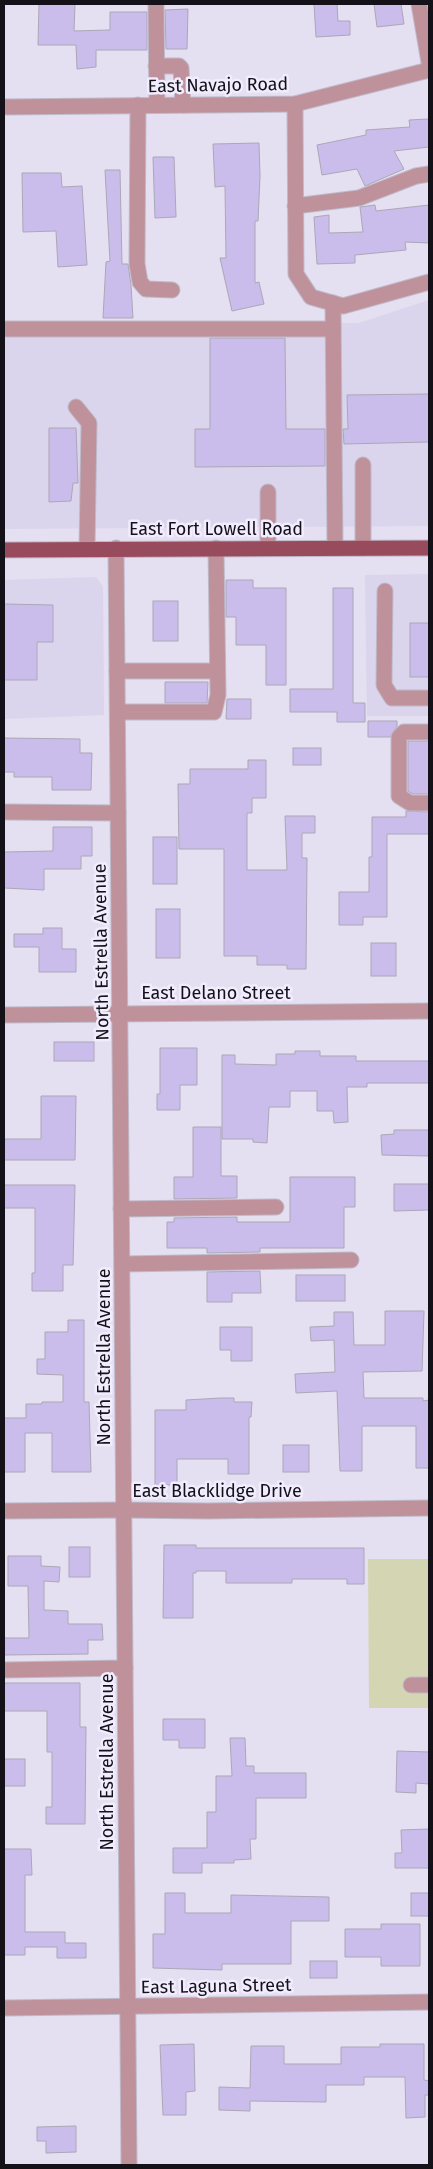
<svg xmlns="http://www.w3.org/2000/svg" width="433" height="2169" font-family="'Fira Sans',sans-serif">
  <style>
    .built { fill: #dbd4ed }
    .green { fill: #d4d6b3 }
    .building { fill: #cbbdeb; stroke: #aca7b7 }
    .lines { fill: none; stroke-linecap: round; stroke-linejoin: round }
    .minor-casing { stroke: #bfbaca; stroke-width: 17 }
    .major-casing { stroke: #bfbaca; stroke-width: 17 }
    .minor { stroke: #bf919a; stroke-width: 15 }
    .major { stroke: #994b5e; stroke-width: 15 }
    .labels { text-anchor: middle; stroke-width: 5; stroke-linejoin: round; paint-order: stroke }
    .street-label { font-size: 18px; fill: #141218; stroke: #f1ecfe }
  </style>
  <rect width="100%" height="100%" fill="#e4dff1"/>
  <!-- built -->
  <g class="built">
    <path d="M429,300V526L4,529V333L194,324L359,323Z"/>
    <path d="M429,574V716H367L365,575Z"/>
    <path d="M96,577L103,587L104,715L4,719V580Z"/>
  </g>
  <!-- green -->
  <path class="green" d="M368,1559H429V1708H369Z"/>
  <!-- building -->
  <g class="building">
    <path d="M39,4H75L74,31L110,30V12H147V50H96V67L77,69L76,45H38Z"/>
    <path d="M314,4H337L338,21H350V35L316,37Z"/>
    <path d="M374,4H401L404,24L377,27Z"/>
    <path d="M188,9L187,49H166L165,10Z"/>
    <path d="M429,119V147L394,151L404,169L365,186L357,169L322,175L317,145L366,135V130L410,127L409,120Z"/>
    <path d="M259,143L260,176L258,221H255V283L259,282L264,304L232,311L220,258H226L225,186L215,187L213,144Z"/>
    <path d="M153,157H174L176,217L155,218Z"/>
    <path d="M105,170H120L122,264H128L131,285L133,318H103L106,262L110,261Z"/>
    <path d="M22,173H61L62,187L82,186L87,265L58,267L56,231L23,232Z"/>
    <path d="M375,205L376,211L429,205V243L405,242L406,250L355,255V263L317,264L314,217L329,215V233L363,232L360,207Z"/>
    <path d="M210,338H285L286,429H325V466L195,467V429H210Z"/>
    <path d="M429,394V442L344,444L343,429H348L347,395Z"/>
    <path d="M49,428H76L78,483H73L71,501L49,502Z"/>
    <path d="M226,580H253V588H286V685H266V645H236V617H226Z"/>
    <path d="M333,588H353V703H365V722H337V712H290V689H333Z"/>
    <rect x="153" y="601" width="25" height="40"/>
    <path d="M4,604L53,605V642H37V680H4Z"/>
    <rect x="410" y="623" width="19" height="54"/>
    <path d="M165,682H208L207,703H165Z"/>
    <path d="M227,699H251V719H226Z"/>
    <path d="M368,721H397V726L390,737H368Z"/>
    <path d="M4,738L80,739V753H92L91,790H52V777H14V772H4Z"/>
    <path d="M408,741H429V794H413L408,791Z"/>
    <rect x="293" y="748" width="28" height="17"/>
    <path d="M248,760H266V798H252V813H247V870H287L285,816H315V833H302V858H307L306,969H287V965H257V956H224V849H179L178,784H190V769H248Z"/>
    <path d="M406,811L429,812V834H387V917H363V925H339V892H369V857H372V817H406Z"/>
    <path d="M53,827H92V856H81V869H44V890L4,888V852L53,851Z"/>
    <rect x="153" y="837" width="24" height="47"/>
    <rect x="156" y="909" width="24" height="49"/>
    <path d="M43,928H62V949H76V972H39V947H14V934H43Z"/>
    <rect x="371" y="943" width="25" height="33"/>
    <rect x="54" y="1042" width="40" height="19"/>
    <path d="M160,1048H197V1085H180V1110H157V1094H160Z"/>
    <path d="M295,1051H320V1056H356V1061H429V1083H367V1087H347L348,1122L334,1123L333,1111H317V1091H290V1107H269L267,1143L253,1142V1139H222V1055H235V1064L276,1065V1054H295Z"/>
    <path d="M41,1096H76L75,1160H4V1139H41Z"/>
    <path d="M193,1127H221V1176H237V1198L174,1199V1177H193Z"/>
    <path d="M394,1130H429V1156L382,1155L381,1135L394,1134Z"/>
    <path d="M290,1177H355V1207H344V1248H260V1252L207,1253V1248H167V1222H174V1218L237,1217V1222H290Z"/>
    <path d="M394,1184H429V1210L394,1211Z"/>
    <path d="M4,1185H75L73,1265H63V1291H32V1273H35V1208H4Z"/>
    <path d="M260,1271L261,1293H232V1302H207V1272Z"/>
    <rect x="296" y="1275" width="49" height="26"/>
    <path d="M385,1311H424L422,1371L363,1372L364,1398H423V1401L429,1400V1468H416V1426H362V1471H340L337,1391L296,1393L295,1374L335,1372L334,1340L311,1341L310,1327L334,1326V1312H353L354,1345H385Z"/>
    <path d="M68,1320H84V1402H89L91,1472H52V1433H25V1472H4V1418H26V1404H42V1402H63V1375L37,1374V1359H45V1332H68Z"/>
    <path d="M220,1327H252V1361H231V1350H220Z"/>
    <path d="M221,1398H234V1402H252L251,1417H249V1474H228V1459H177V1485H155V1410H186V1400Z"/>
    <rect x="283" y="1445" width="26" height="27"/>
    <path d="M164,1545H196V1548H364V1584H347V1579H292V1583H226V1571H196V1573H193V1618H163Z"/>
    <rect x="69" y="1547" width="21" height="30"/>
    <path d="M8,1556H41V1566L60,1567L59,1582L44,1581V1610L68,1611V1624H102L103,1640H88V1654L4,1655V1638H29L28,1586H8Z"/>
    <path d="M4,1683H80V1727H86L85,1824H46V1807H52V1752H47V1711H4Z"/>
    <path d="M163,1719H205V1748H179V1740H163Z"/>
    <path d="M230,1738H245L246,1766H254V1773H306V1798H256V1839H250L251,1859L234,1860V1863H202V1873H173V1848H207V1812H216V1776H232Z"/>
    <path d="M397,1751L429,1752V1784L416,1783V1793L396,1792Z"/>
    <rect x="4" y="1759" width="21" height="27"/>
    <path d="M429,1829V1868H395V1853H402L401,1830Z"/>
    <path d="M4,1849H31L32,1875H25V1932H65V1943H86V1958H57V1947H25V1955H4Z"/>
    <path d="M165,1893H185V1913H231V1895L329,1897V1921H291V1964H222V1970L153,1968V1934H165Z"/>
    <rect x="411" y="1893" width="18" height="23"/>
    <path d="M381,1924H420V1966H381V1957H345V1929H381Z"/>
    <rect x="310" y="1961" width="27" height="17"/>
    <path d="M194,2044L195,2091L186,2092V2115H163L160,2045Z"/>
    <path d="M380,2044H424V2080L429,2081V2095H425V2117L406,2118L405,2077H364V2085H326V2102L250,2101V2111L219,2110V2087L250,2088L251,2046H284V2064H341V2047H380Z"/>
    <path d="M76,2126V2152L46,2153V2141H37V2127Z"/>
  </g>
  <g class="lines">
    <!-- minor casing -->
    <g class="minor-casing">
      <g id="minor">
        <path d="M156,4L157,105"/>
        <path d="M419,4L429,62"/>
        <path d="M156,66H179L181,68L183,105"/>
        <path d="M295,104L296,274L311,297L343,306L429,282"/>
        <path d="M138,105L137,264L140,282L146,289L172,290"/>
        <path d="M4,107L295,104L429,70"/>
        <path d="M295,206L359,198L416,176L429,174"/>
        <path d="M333,303L335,548"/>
        <path d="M4,329H333"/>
        <path d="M76,407L89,423L87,549"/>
        <path d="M268,492V548"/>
        <path d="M116,548L129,2165"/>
        <path d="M363,548V465"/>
        <path d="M385,591L384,685L392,698H429"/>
        <path d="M117,671H217"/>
        <path d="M118,712H214L218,695L216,548"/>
        <path d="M429,732H404L399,737V796L410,803H429"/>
        <path d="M6,812L118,813"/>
        <path d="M4,1015L429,1011"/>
        <path d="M121,1209L276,1207"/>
        <path d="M122,1264L351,1260"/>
        <path d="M4,1511L124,1510L208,1511L429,1508"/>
        <path d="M4,1670L125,1668"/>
        <path d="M411,1685H429"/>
        <path d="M4,2008L429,2002"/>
      </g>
    </g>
    <!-- major casing -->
    <g class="major-casing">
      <path id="major" d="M4,550L429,548"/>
    </g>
    <!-- minor -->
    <use href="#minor" class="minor"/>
    <!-- major -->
    <use href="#major" class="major"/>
  </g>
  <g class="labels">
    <!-- street labels -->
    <g class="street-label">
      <text transform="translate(218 85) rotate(-1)" y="6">East Navajo Road</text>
      <text x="216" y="535">East Fort Lowell Road</text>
      <text transform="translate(101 952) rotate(-91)" y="6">North Estrella Avenue</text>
      <text x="216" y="999">East Delano Street</text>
      <text transform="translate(104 1357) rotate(-90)" y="6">North Estrella Avenue</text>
      <text x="217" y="1497">East Blacklidge Drive</text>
      <text transform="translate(107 1762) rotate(-90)" y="6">North Estrella Avenue</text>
      <text transform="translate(216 1986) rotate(-1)" y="6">East Laguna Street</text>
    </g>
  </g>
  <!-- border -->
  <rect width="433" height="2169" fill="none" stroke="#141218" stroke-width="10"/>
</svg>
